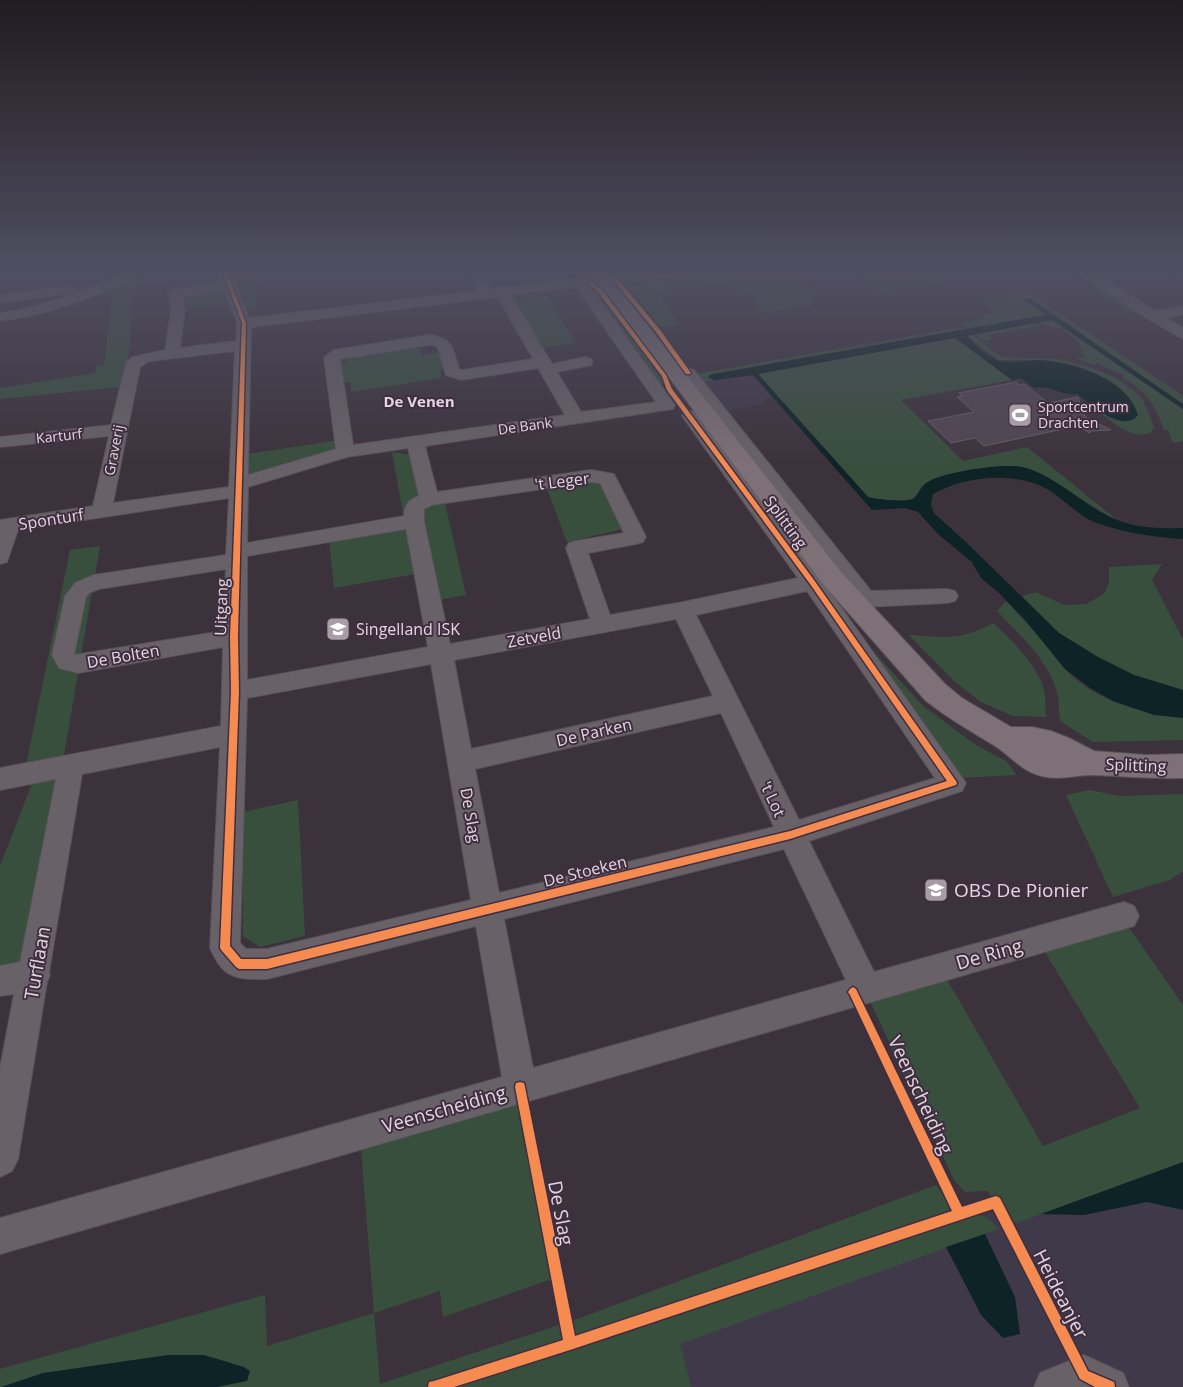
<svg xmlns="http://www.w3.org/2000/svg" width="1183" height="1387" font-family="'Open Sans',sans-serif">
  <style>
    .commercial { fill: #3f3949 }
    .green { fill: #394f3e }
    .water { fill: #0d2325 }
    .building { fill: #524652; stroke: #665e66 }
    .lines { fill: none; stroke-linecap: round; stroke-linejoin: round }
    .minor-casing { stroke: #585058; stroke-width: 2 }
    .major-casing { stroke: #585058; stroke-width: 2 }
    .minor { fill: #686268; fill-rule: evenodd }
    .major { fill: #7d7076; fill-rule: evenodd }
    .cycleway-casing { stroke: #402e40; stroke-width: 3 }
    .cycleway { fill: #f68b52; fill-rule: evenodd }
    .labels { text-anchor: middle; stroke-width: 4; stroke-linejoin: round; paint-order: stroke }
    .far-poi-label { font-size: 14px; fill: #e2d7e1; stroke: #402e40; text-anchor: start }
    .far-street-label { font-size: 14px; fill: #e2d7e1; stroke: #402e40 }
    .far-neighbourhood-label { font-size: 15px; font-weight: bold; fill: #e2d7e1; stroke: #402e40 }
    .street-label { font-size: 16px; fill: #e2d7e1; stroke: #402e40 }
    .poi-label { font-size: 16px; fill: #e2d7e1; stroke: #402e40; text-anchor: start }
    .near-poi-label { font-size: 19px; fill: #e2d7e1; stroke: #402e40; text-anchor: start }
    .near-street-label { font-size: 19px; fill: #e2d7e1; stroke: #402e40 }
  </style>
  <rect width="100%" height="100%" fill="#3c323c"/>
  <!-- commercial -->
  <g class="commercial">
    <path d="M752,375L773,397L763,400V403L760,405L726,412L703,382Z"/>
    <path d="M1183,1146V1387H480Z"/>
  </g>
  <!-- green -->
  <g class="green">
    <path d="M236,270H260L257,271V309H247Z"/>
    <path d="M717,270H812L796,273L815,294L811,295L814,305L761,313L755,308L758,307L753,294L742,295L729,284L723,283L658,292L680,325L661,327L627,285L705,275L704,272Z"/>
    <path d="M852,270H930L940,283L877,294Z"/>
    <path d="M169,276L168,281L139,285L133,290L129,355L121,387L0,399V388L95,373L96,366L104,365L113,294L104,295L105,289L117,283Z"/>
    <path d="M226,287L232,304L186,309L185,294Z"/>
    <path d="M1099,287L1137,311L1129,313L1091,289Z"/>
    <path d="M1026,290L1183,396V404L1028,299L1026,298L1028,304L1034,305L1045,315L968,329L960,323L985,319L981,315L996,313L981,302L992,298L1004,303L1006,300L996,297Z"/>
    <path d="M598,291L665,384L656,386L590,292Z"/>
    <path d="M546,293L575,343L538,348L512,298Z"/>
    <path d="M1050,320L1054,321L1183,409V441L1173,443L1168,430H1164C1154,403 1147,392 1122,377L1124,375L1096,363L1094,365L1078,359L1076,357L1084,358C1083,343 1071,335 1060,327L1053,328L1038,322Z"/>
    <path d="M1034,323L1039,326L989,335L993,339L984,341L974,334Z"/>
    <path d="M961,327L965,330L713,374L708,376L710,379L715,380L703,382L696,374Z"/>
    <path d="M971,334L1002,357L1059,359L1089,367L1114,377L1132,389L1143,400L1155,429H1152V432C1130,443 1106,416 1089,403L1107,415L1131,400L1118,387L1096,375L1071,366L1038,360H998L967,336Z"/>
    <path d="M950,338L958,340L1012,380L901,400L963,461L1027,447L1117,520C1087,506 1054,476 1023,467C1006,463 939,473 925,484C920,487 918,495 913,498C906,503 876,499 868,497L758,374Z"/>
    <path d="M416,343L422,355L441,352L447,367L440,369L441,378L351,392L350,382L341,383L338,362L348,361L347,353Z"/>
    <path d="M339,440L340,451L248,479V454Z"/>
    <path d="M392,452L412,455L424,490L404,519Z"/>
    <path d="M601,479L627,528L567,542L546,486Z"/>
    <path d="M445,503L466,595L439,600L422,511L426,507Z"/>
    <path d="M406,526L415,574L334,588L329,538Z"/>
    <path d="M100,546L63,760L26,765L70,550Z"/>
    <path d="M1162,564L1152,580L1183,640V690L1134,675L1098,657L1059,633L1022,596L1036,592L1064,605L1086,604L1104,594L1109,582V567Z"/>
    <path d="M1006,601C1019,615 1033,629 1045,644C1052,652 1057,661 1064,668C1094,701 1141,713 1183,718V740L1093,742L1060,721C1059,713 1059,705 1058,697C1052,663 1020,635 997,611Z"/>
    <path d="M832,606L923,706L976,745L1006,761L1017,775L958,778Z"/>
    <path d="M993,623C1010,638 1039,667 1044,690C1046,699 1045,708 1046,717L1013,716L981,702L954,681L909,635C945,637 961,641 993,623Z"/>
    <path d="M64,771L29,968L0,972V866L35,776Z"/>
    <path d="M1090,790L1119,796L1183,794V871L1170,880L1113,897L1066,795Z"/>
    <path d="M298,800L305,936L260,947L243,936V812Z"/>
    <path d="M1128,926L1183,1005V1162L1014,1224L987,1191L965,1192L954,1180L868,997L945,976L1043,1146L1140,1108L1043,949Z"/>
    <path d="M520,1104L552,1279L443,1317L440,1291L374,1313L380,1384L580,1318L936,1185C941,1191 947,1203 954,1207C970,1215 986,1210 998,1229L680,1344L691,1387H0V1369L265,1295L267,1346L374,1313L361,1149Z"/>
  </g>
  <!-- water -->
  <g class="water">
    <path d="M1024,299H1031L1183,404V409L1052,320L967,336C974,344 989,358 1000,361C1012,364 1027,360 1039,360C1074,362 1127,378 1138,415C1123,434 1090,404 1077,394C1062,397 1052,384 1034,388L1021,378L1012,380L955,338L758,374L868,497C876,499 905,503 913,499C918,496 920,488 925,484C939,472 1004,463 1022,467C1054,474 1085,507 1115,519C1135,528 1161,529 1183,528V539C1154,537 1125,533 1097,523C1079,517 1064,499 1047,489C1014,471 965,476 933,494L931,504L934,513L968,544L1059,633L1098,657L1134,675L1183,690V718L1154,715L1113,701L1090,688L1065,669L1026,621L999,593L981,578L972,562L938,534L918,512L905,508L872,510L753,375L715,380L709,378L708,376L713,374L1045,315L1034,305L1024,301Z"/>
    <path d="M1183,1162V1210L1147,1202L1084,1215L1041,1214Z"/>
    <path d="M985,1234L1015,1297L1020,1334L1003,1338L981,1315L946,1247Z"/>
    <path d="M168,1355H204L244,1367L250,1371L247,1381L217,1387H1L43,1373Z"/>
  </g>
  <!-- building -->
  <path class="building" d="M1016,382L1020,385L1024,384L1048,403L1078,397L1085,417L1111,430L1089,431L1090,433L1077,426L984,446L975,438L951,443L928,421L974,412L957,397L962,396L959,393Z"/>
  <g class="lines">
    <!-- minor casing -->
    <g class="minor-casing">
      <g id="minor">
        <path d="M126,270H143C138,277 128,281 120,284C82,303 42,315 0,321V313C45,306 86,292 126,270Z"/>
        <path d="M217,270H231L249,318L477,291L469,270H483L491,289L650,270H694L688,274L589,286L675,405L673,409L425,446L437,492L591,470L614,474L646,537L643,542L636,544L588,553L610,615L683,602L798,578L682,416L685,412L707,409L684,378L669,377L667,374L669,371L688,368L694,370L871,591L947,589L955,591L958,596L955,601L947,603L865,607L857,604L841,583L826,586L966,783L962,791L809,841L874,972L1124,902L1134,906L1139,916L1134,926L0,1254V1218L502,1077L476,926L267,979C236,979 224,980 210,948L220,747L82,774L49,972L50,975L47,982L18,1159L12,1171L0,1177V1068L14,994L0,996V966L20,962L56,779L0,790V768L221,726L223,647L78,673L59,668L52,655L65,596L75,583L94,575L226,555L229,498L18,530L7,562L0,564V520L93,506L109,436L0,447V437L111,425L126,363L132,357L165,350L171,310L168,294L170,291L175,290L221,281ZM576,287L656,402L581,412L557,372L591,365L593,362L591,359L585,357L552,364L511,295ZM224,289L237,323L236,341L180,348L185,310L183,297ZM498,297L533,359L462,370L459,369C453,348 453,338 429,335L334,350L324,357L336,449L248,475L251,327ZM429,345H434L438,348L446,375L461,380L538,368L565,415L353,445L340,359ZM235,351L229,487L113,503L140,367L150,361ZM712,414L832,571L817,574L702,419ZM408,448L419,496C409,499 404,506 404,516L247,543L248,487L347,457ZM591,482L600,483L624,533L576,541L569,543L566,548L590,619L450,644L424,521V509L432,505ZM406,529L428,647L247,680V556ZM226,569L223,631L74,655L86,597L89,593L99,589ZM807,591L935,778L799,820L696,615ZM676,619L713,696L471,749L454,660ZM431,664L471,900L267,949H246L240,943L247,698ZM721,713L774,827L499,893L475,769ZM784,849L846,980L533,1068L504,919Z"/>
        <path d="M1073,270H1089L1156,311L1183,306V314L1167,318L1183,328V339L1148,319Z"/>
        <path d="M1170,270H1183V278Z"/>
        <path d="M68,286L75,290L73,293L0,303V295Z"/>
        <path d="M1084,1355L1123,1373L1129,1387H1034L1040,1373Z"/>
      </g>
    </g>
    <!-- major casing -->
    <g class="major-casing">
      <path id="major" d="M589,270H604L841,572L945,684L962,698L1011,727H1032L1051,731L1069,738L1094,751L1147,755L1183,754V778C1152,779 1122,776 1092,775C1076,775 1062,780 1046,777C1024,774 1012,757 995,746C971,731 947,718 925,700L823,584Z"/>
    </g>
    <!-- minor -->
    <use href="#minor" class="minor"/>
    <!-- major -->
    <use href="#major" class="major"/>
    <!-- cycleway casing -->
    <g class="cycleway-casing">
      <g id="cycleway">
        <path d="M222,270H226L246,323L238,637L239,691L230,946L241,959H267L790,831L947,781L810,584L667,390L662,376L599,293L589,284V283L591,282L603,291L666,375L672,389L814,580L956,781L957,783L956,785L790,839L267,969H239L236,967L222,951L220,948L231,691L230,637L242,323Z"/>
        <path d="M614,279H618L660,330L691,373L690,374H686L656,332L614,281Z"/>
        <path d="M853,987L856,989L962,1207L996,1196L1000,1198L1088,1371L1114,1382L1115,1387H1095L1080,1379L993,1209L570,1350L454,1387H428L429,1382L434,1381L563,1340L515,1087L516,1083L520,1082L524,1083L525,1087L575,1336L952,1211L850,995L848,992L850,989Z"/>
      </g>
    </g>
    <!-- cycleway -->
    <use href="#cycleway" class="cycleway"/>
  </g>
  <!-- sky -->
  <linearGradient id="sky" x2="0" y2="1"><stop stop-color="#211c21"/><stop offset="0.58" stop-color="#504f61"/><stop offset="1" stop-color="#504f61" stop-opacity="0"/></linearGradient>
  <rect width="1183" height="465" fill="url(#sky)"/>
  <!-- icons -->
  <defs>
    <g id="stadium-square" transform="scale(1.25)"><rect x="-9" y="-9" width="18" height="18" rx="4" fill="#a89da7" stroke="#402e40"/><path d="M0-5a6.5 5 0 1 0 0 10a6.5 5 0 1 0 0-10ZM-3.5-1.8h7v3.6h-7Z" fill="#fff"/></g>
    <g id="school-square" transform="scale(1.25)"><rect x="-9" y="-9" width="18" height="18" rx="4" fill="#a89da7" stroke="#402e40"/><path d="M0-5L7-2L0 1L-7-2ZM-4 1L0 2.5L4 1V4Q0 6-4 4Z" fill="#fff"/></g>
  </defs>
  <g fill-rule="evenodd">
    <use href="#stadium-square" x="1020" y="415"/>
    <use href="#school-square" x="338" y="629"/>
    <use href="#school-square" x="936" y="890"/>
  </g>
  <g class="labels">
    <!-- far-poi labels -->
    <g class="far-poi-label">
      <text x="1038" y="412">Sportcentrum<tspan x="1038" dy="16">Drachten</tspan></text>
    </g>
    <!-- far-street labels -->
    <g class="far-street-label">
      <text transform="translate(525 426) rotate(-8)" y="5">De Bank</text>
      <text transform="translate(59 436) rotate(-6)" y="5">Karturf</text>
      <text transform="translate(114 450) rotate(-79)" y="5">Graverij</text>
    </g>
    <!-- far-neighbourhood labels -->
    <g class="far-neighbourhood-label">
      <text x="419" y="407">De Venen</text>
    </g>
    <!-- street labels -->
    <g class="street-label">
      <text transform="translate(562 481) rotate(-7)" y="6">'t Leger</text>
      <text transform="translate(51 519) rotate(-9)" y="6">Sponturf</text>
      <text transform="translate(786 522) rotate(54)" y="6">Splitting</text>
      <text transform="translate(221 607) rotate(-88)" y="6">Uitgang</text>
      <text transform="translate(534 637) rotate(-10)" y="6">Zetveld</text>
      <text transform="translate(123 656) rotate(-10)" y="6">De Bolten</text>
      <text transform="translate(594 732) rotate(-13)" y="6">De Parken</text>
      <text transform="translate(1136 765) rotate(2)" y="6">Splitting</text>
      <text transform="translate(773 799) rotate(65)" y="6">'t Lot</text>
      <text transform="translate(471 815) rotate(80)" y="6">De Slag</text>
      <text transform="translate(585 871) rotate(-14)" y="6">De Stoeken</text>
    </g>
    <!-- poi labels -->
    <g class="poi-label">
      <text x="356" y="635">Singelland ISK</text>
    </g>
    <!-- near-poi labels -->
    <g class="near-poi-label">
      <text x="954" y="897">OBS De Pionier</text>
    </g>
    <!-- near-street labels -->
    <g class="near-street-label">
      <text transform="translate(989 954) rotate(-16)" y="7">De Ring</text>
      <text transform="translate(37 963) rotate(-80)" y="7">Turflaan</text>
      <text transform="translate(921 1095) rotate(65)" y="7">Veenscheiding</text>
      <text transform="translate(444 1109) rotate(-16)" y="7">Veenscheiding</text>
      <text transform="translate(561 1213) rotate(79)" y="7">De Slag</text>
      <text transform="translate(1061 1294) rotate(63)" y="7">Heideanjer</text>
    </g>
  </g>
</svg>
